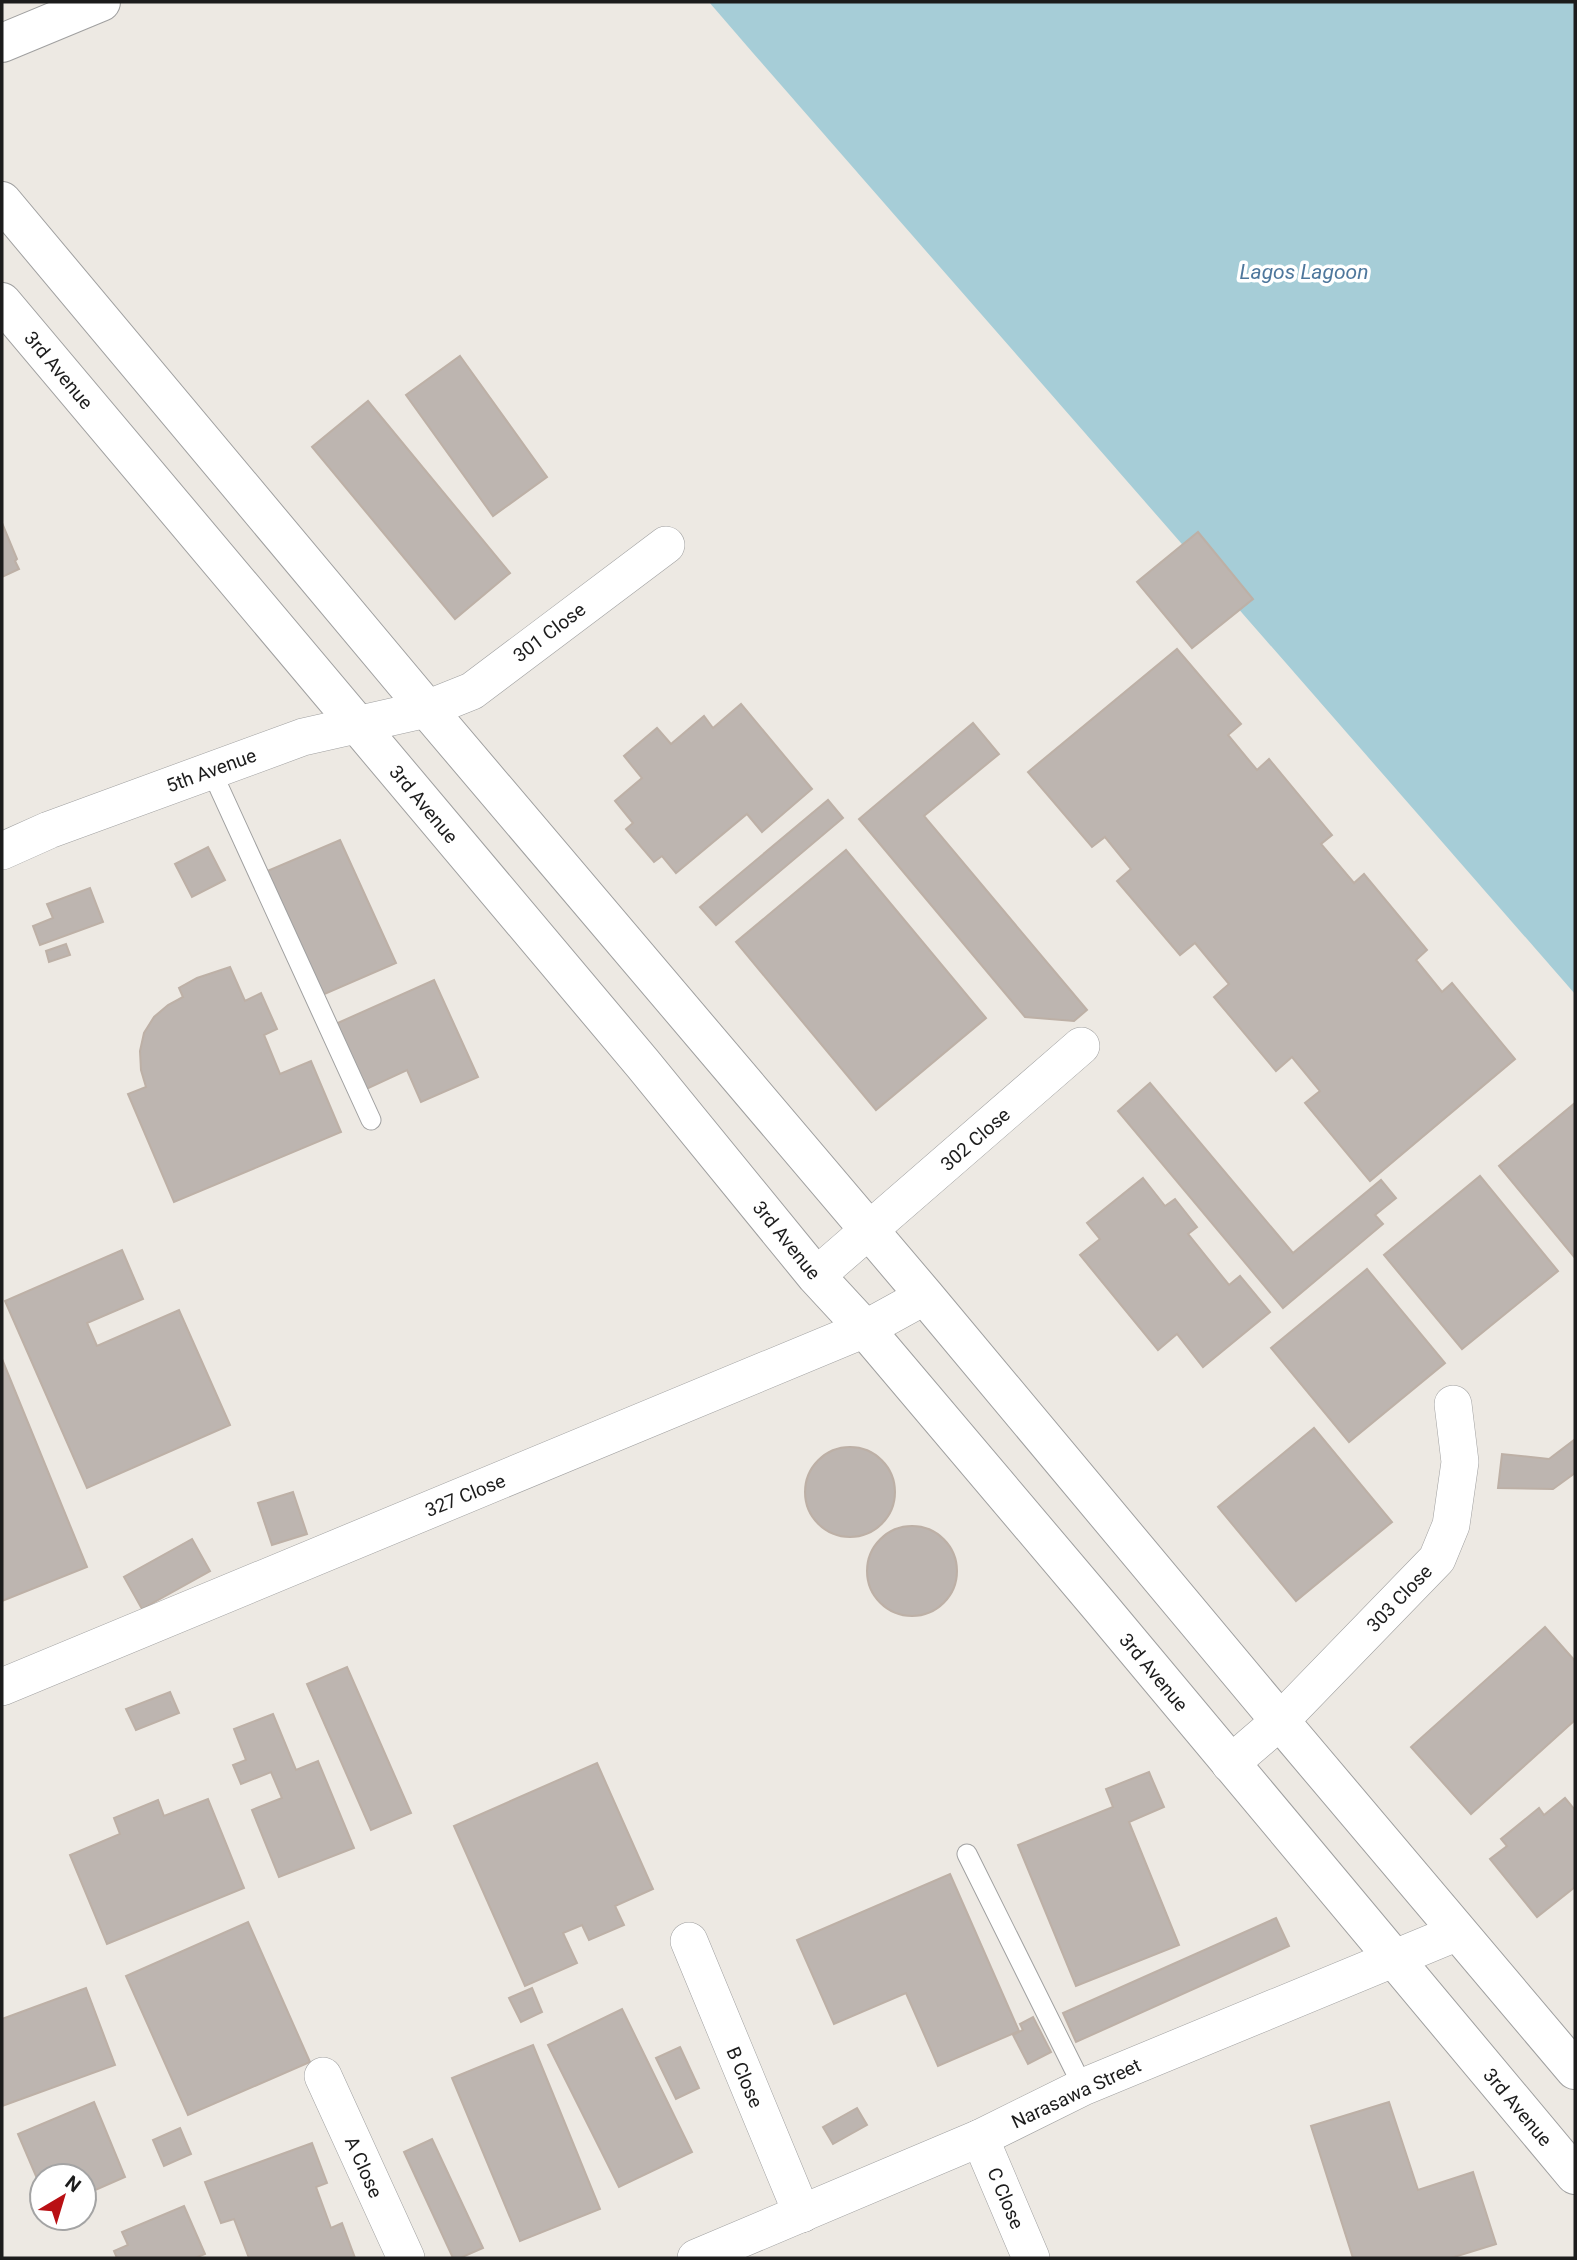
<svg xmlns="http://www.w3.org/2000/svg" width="1577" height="2260" font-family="Roboto,sans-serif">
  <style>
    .water { fill: #a6cdd7 }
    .building { fill: #bdb5b0; stroke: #bdb0a6; stroke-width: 2 }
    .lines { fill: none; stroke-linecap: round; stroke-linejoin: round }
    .service-casing { stroke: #a0a0a0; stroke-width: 21 }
    .minor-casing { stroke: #a0a0a0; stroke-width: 38 }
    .tertiary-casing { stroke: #a0a0a0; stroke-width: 40 }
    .service { stroke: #fff; stroke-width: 19 }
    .minor { stroke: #fff; stroke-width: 37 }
    .tertiary { stroke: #fff; stroke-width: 38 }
    .labels { text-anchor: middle; stroke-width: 7; stroke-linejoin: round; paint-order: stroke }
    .street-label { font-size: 19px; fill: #1c1c1c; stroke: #fff }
    .water-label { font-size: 21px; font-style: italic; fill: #4e779c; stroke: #fff }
  </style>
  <rect width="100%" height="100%" fill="#ede9e3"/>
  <!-- water -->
  <path class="water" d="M709,2H1575V994L753,53Z"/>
  <!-- building -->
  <g class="building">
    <path d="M460,356L547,477L493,516L406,395Z"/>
    <path d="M368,401L510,573L455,619L312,447Z"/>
    <path d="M2,523L17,559L15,561L19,569L2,577Z"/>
    <path d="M1198,532L1253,599L1192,648L1137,582Z"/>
    <path d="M1177,649L1241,724L1228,735L1257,770L1269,759L1332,835L1321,844L1354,883L1364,874L1427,950L1416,960L1442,992L1452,983L1515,1059L1370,1181L1305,1103L1320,1091L1292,1057L1276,1071L1214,997L1229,984L1195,943L1180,955L1117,881L1131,869L1105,837L1092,847L1028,772Z"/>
    <path d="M741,704L812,789L762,832L747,814L676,873L662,856L654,862L626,829L633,823L615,801L642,778L624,756L657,728L671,744L704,716L713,728Z"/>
    <path d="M973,723L999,754L924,816L1087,1010L1074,1021L1025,1017L859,819Z"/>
    <path d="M828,800L843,818L716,925L700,907Z"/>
    <path d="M340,840L396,963L320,996L265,872Z"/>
    <path d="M208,847L225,880L192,897L175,864Z"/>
    <path d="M846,850L986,1018L876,1110L736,942Z"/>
    <path d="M90,888L103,922L40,945L33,926L53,918L47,904Z"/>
    <path d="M66,944L70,955L49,962L46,951Z"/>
    <path d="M230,967L245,1001L261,993L277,1029L264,1035L280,1074L311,1061L341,1132L174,1202L128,1094L146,1087L141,1070L140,1051L144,1033L154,1017L168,1005L183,997L179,988L197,978Z"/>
    <path d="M434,980L478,1077L421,1102L407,1070L360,1092L331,1026Z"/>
    <path d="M1150,1083L1293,1253L1381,1180L1396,1198L1375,1215L1383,1224L1283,1308L1118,1111Z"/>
    <path d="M1575,1103V1258L1499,1166Z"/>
    <path d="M1480,1176L1558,1271L1462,1349L1384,1255Z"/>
    <path d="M1143,1178L1165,1206L1175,1199L1197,1227L1188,1234L1229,1285L1240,1276L1270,1312L1203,1367L1177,1334L1158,1350L1080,1255L1100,1239L1087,1223Z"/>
    <path d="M122,1250L143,1299L87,1323L97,1346L179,1310L230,1425L87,1488L5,1301Z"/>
    <path d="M1367,1269L1445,1363L1349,1442L1271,1348Z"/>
    <path d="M2,1359L87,1567L2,1601L3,1542Z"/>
    <path d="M1314,1428L1392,1522L1296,1601L1218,1507Z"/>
    <path d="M1574,1440L1575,1473L1553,1489L1498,1488L1502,1454L1549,1459Z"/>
    <circle cx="850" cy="1492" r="45"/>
    <path d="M293,1492L307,1534L272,1545L258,1503Z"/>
    <circle cx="912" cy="1571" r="45"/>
    <path d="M192,1539L210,1571L142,1609L124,1577Z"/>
    <path d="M1545,1627L1575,1661V1720L1471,1814L1411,1747Z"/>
    <path d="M347,1667L411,1813L371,1830L307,1684Z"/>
    <path d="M170,1692L179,1713L136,1730L126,1709Z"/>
    <path d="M273,1714L296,1770L318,1761L354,1848L279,1877L252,1810L282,1798L271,1772L241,1784L233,1765L246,1760L234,1729Z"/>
    <path d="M597,1763L653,1889L615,1906L624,1925L589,1940L582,1925L563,1933L577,1963L525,1986L454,1826Z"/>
    <path d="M1149,1772L1164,1807L1129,1822L1179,1945L1076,1986L1018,1845L1113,1807L1106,1789Z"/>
    <path d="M1565,1798L1575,1810V1887L1537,1917L1490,1859L1507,1846L1501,1839L1539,1808L1544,1815Z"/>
    <path d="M208,1799L244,1888L107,1944L70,1855L120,1834L114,1818L158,1800L164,1816Z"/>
    <path d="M950,1874L1019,2031L938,2066L906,1993L834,2024L797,1940Z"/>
    <path d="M1276,1918L1289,1946L1076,2042L1063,2013Z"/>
    <path d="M248,1922L310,2062L188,2115L126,1976Z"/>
    <path d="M86,1988L115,2065L2,2106V2019Z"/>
    <path d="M532,1988L542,2012L521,2022L509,1998Z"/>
    <path d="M622,2009L692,2152L619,2187L548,2045Z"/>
    <path d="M1033,2017L1051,2052L1028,2064L1013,2035L1023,2030L1020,2024Z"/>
    <path d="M533,2045L600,2209L520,2241L452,2078Z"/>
    <path d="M680,2047L699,2088L676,2099L656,2058Z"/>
    <path d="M94,2102L125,2177L84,2195V2176H42V2190L18,2134Z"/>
    <path d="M1389,2102L1418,2190L1473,2172L1496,2244L1451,2258H1353L1311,2126Z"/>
    <path d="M857,2108L867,2125L833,2144L823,2127Z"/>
    <path d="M180,2128L191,2154L164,2166L153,2140Z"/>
    <path d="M432,2139L483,2248L460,2258H453L404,2152Z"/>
    <path d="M312,2143L327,2183L316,2187L331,2228L342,2223L355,2258H249L234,2219L221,2223L205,2182Z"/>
    <path d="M184,2206L205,2254L195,2258H117L114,2251L128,2245L122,2232Z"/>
  </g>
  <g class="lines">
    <!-- service casing -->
    <g class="service-casing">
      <g id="service">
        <path d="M211,770L371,1120"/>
        <path d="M967,1854L1083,2087"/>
      </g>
    </g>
    <!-- minor casing -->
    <g class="minor-casing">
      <g id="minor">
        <path d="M2,851L49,830L303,737L427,709L472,691L666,545"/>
        <path d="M816,1276L1081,1046"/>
        <path d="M2,1687L865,1329L925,1296"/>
        <path d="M1230,1764L1280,1721L1437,1559L1451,1525L1460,1462L1453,1404"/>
        <path d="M689,1941L802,2214"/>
        <path d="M323,2076L406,2258"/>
        <path d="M980,2138L1031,2258"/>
        <path d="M696,2258L980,2138L1083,2087L1458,1932"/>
      </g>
    </g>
    <!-- tertiary casing -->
    <g class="tertiary-casing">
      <g id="tertiary">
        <path d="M2,43L101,2"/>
        <path d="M2,201L427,709L925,1296L1280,1721L1575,2070"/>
        <path d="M2,302L643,1064L816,1276L865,1329L1102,1609L1575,2175"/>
      </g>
    </g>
    <!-- service -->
    <use href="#service" class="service"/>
    <!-- minor -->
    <use href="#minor" class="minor"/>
    <!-- tertiary -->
    <use href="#tertiary" class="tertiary"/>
  </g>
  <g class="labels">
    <!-- street labels -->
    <g class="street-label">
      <text transform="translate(59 370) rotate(50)" y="7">3rd Avenue</text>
      <text transform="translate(549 632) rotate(-37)" y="7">301 Close</text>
      <text transform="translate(211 770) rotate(-20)" y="7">5th Avenue</text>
      <text transform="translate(424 804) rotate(50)" y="7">3rd Avenue</text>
      <text transform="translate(975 1139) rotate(-41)" y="7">302 Close</text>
      <text transform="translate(787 1240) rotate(51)" y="7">3rd Avenue</text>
      <text transform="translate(465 1495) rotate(-22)" y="7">327 Close</text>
      <text transform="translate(1399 1598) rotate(-46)" y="7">303 Close</text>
      <text transform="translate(1154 1672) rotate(50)" y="7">3rd Avenue</text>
      <text transform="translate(745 2077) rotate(67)" y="7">B Close</text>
      <text transform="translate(1076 2093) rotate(-25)" y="7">Narasawa Street</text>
      <text transform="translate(1518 2107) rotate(50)" y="7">3rd Avenue</text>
      <text transform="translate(364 2167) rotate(66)" y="7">A Close</text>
      <text transform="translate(1006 2198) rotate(67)" y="7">C Close</text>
    </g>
    <!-- water labels -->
    <g class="water-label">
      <text x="1304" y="279">Lagos Lagoon</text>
    </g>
  </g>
  <!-- border -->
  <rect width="1577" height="2260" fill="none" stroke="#1c1c1c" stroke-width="7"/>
  <!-- north arrow -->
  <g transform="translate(63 2197) rotate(38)"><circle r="33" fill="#ffffff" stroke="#a4a4a4" stroke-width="2"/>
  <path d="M0-5L12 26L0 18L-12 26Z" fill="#b91014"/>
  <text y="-10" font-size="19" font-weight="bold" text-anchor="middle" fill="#1c1c1c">N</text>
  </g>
</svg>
